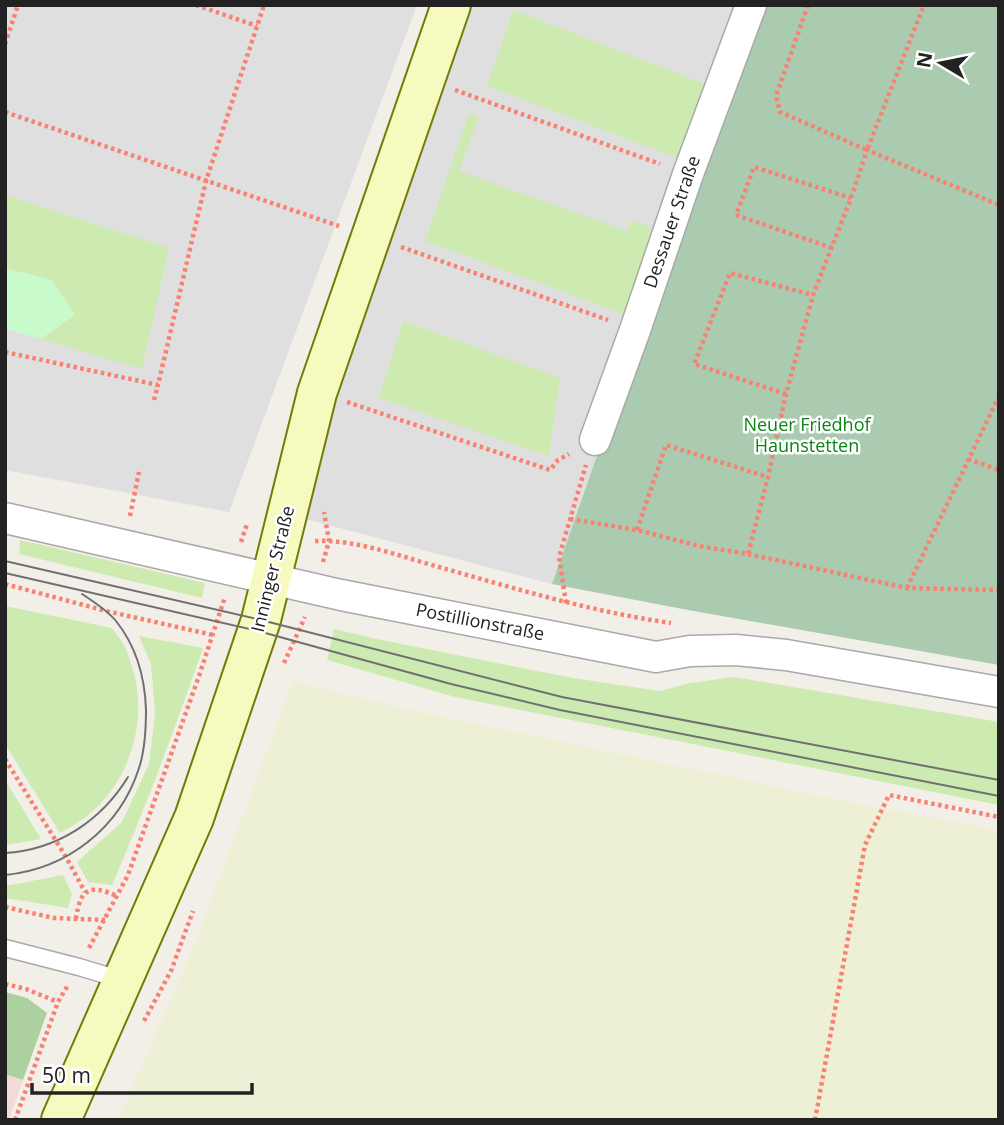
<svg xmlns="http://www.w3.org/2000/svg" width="1004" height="1125" font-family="'Open Sans',sans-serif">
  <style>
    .residential { fill: #e0dfdf }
    .commercial { fill: #f2dad9 }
    .farmland { fill: #eef0d5 }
    .grass { fill: #cdebb0 }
    .forest { fill: #add19e }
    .cemetery { fill: #aacbaf }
    .park { fill: #c8facc }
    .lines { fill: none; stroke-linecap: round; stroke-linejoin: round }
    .service-casing { stroke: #a9a9a9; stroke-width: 19 }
    .minor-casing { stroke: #a9a9a9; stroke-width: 33 }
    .secondary-casing { stroke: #707d05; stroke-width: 42 }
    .path { stroke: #fa8072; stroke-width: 4.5; stroke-dasharray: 3.5 3.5; stroke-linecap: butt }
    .service { stroke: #fff; stroke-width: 16 }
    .minor { stroke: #fff; stroke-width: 30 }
    .secondary { stroke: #f7fabf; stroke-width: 38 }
    .tram { stroke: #707070; stroke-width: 2 }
    .labels { text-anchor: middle; stroke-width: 5; stroke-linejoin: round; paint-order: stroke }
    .street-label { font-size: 18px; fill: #222; stroke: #fff }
    .park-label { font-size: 18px; fill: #0c8416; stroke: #fff }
  </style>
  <rect width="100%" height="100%" fill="#f2efe9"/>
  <!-- residential -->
  <g class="residential">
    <path d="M5,5H417L229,512L5,470Z"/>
    <path d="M472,5H755L552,584L294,516Z"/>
  </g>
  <!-- commercial -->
  <path class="commercial" d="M5,1074L23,1080L9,1120H5Z"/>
  <!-- farmland -->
  <path class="farmland" d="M293,681L407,709L854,803L999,830V1120H118L190,955Z"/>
  <!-- grass -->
  <g class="grass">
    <path d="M513,10L705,84L678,158L487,86Z"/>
    <path d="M469,114L479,116L459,171L627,231L631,220L652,228L624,314L425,241Z"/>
    <path d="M5,195L169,248L142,369L41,339L75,315L52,280L5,268Z"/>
    <path d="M403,321L560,378L549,456L379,398Z"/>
    <path d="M20,540L205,583L202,598L19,554Z"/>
    <path d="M5,606L112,628C116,634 121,639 124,646C128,652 129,659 132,666C148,715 133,773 95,809C85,819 72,826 60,833L5,744Z"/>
    <path d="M334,629L386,641L573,678L660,691L690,683L734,677L999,722V805L455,697L327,660Z"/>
    <path d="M139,636L203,648C175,728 146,807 112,885L88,882L77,862L122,822L149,764L155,713L151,664Z"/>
    <path d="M5,780L41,839L5,845Z"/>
    <path d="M63,875L72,894L68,908L5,898V886Z"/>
  </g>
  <!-- forest -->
  <path class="forest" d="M5,992L27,998L47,1013L23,1080L5,1074Z"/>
  <!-- cemetery -->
  <path class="cemetery" d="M755,5H999V665L688,610L552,584Z"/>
  <!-- park -->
  <path class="park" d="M5,268L52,280L75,315L41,339L5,329Z"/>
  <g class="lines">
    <!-- service casing -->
    <g class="service-casing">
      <path id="service" d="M5,948L79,967L122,980"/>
    </g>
    <!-- minor casing -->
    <g class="minor-casing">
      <g id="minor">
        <path d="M595,440L635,330L688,174L751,5"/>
        <path d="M5,518L341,595L656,657L690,651L736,650L786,655L999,692"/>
      </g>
    </g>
    <!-- secondary casing -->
    <g class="secondary-casing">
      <path id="secondary" d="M61,1120L194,818L261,620L317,393L451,5"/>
    </g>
    <!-- path -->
    <g class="path">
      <path d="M196,5L257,26"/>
      <path d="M808,5L776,96L780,112L867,150L924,5"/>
      <path d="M5,44L18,5"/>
      <path d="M455,90L660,164"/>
      <path d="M5,112L339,226"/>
      <path d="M401,247L608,320"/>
      <path d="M832,248L736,215L754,167L851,198"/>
      <path d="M5,352L158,385L206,181L264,5"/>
      <path d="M786,394L694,364L730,273L813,295"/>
      <path d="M154,400L158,385"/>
      <path d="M347,402L550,470L558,460L569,454"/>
      <path d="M968,459L999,470"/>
      <path d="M130,516L139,472"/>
      <path d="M570,519L637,530L699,546L748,554L768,477L786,394L813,295L851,198L867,150L999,205"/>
      <path d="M637,530L666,445L768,477"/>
      <path d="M315,541C357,539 405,558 446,569C520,590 594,612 671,623"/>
      <path d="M241,542L247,524"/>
      <path d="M748,554L907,588L999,590"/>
      <path d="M323,562L329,541L324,512"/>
      <path d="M5,584L106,611L213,635"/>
      <path d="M907,588L999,396"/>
      <path d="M566,603L559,557L586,465"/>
      <path d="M284,663L305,617"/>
      <path d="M5,759L66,857L85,892"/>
      <path d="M5,907L54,918L105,920"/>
      <path d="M76,919C80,888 90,884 117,896"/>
      <path d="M89,948L128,875L199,676L225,597"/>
      <path d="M5,984L26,989L58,1002"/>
      <path d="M144,1021L171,971L193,911"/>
      <path d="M15,1120L58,1002L68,985"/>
      <path d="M815,1120L865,845L889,795L999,817"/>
    </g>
    <!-- service -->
    <use href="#service" class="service"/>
    <!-- minor -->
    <use href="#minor" class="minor"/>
    <!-- secondary -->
    <use href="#secondary" class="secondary"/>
    <!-- tram -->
    <g class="tram">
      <path d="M5,561L261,620L562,697L999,780"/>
      <path d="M5,573L258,631L451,684L560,710L999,796"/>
      <path d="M5,853C57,850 101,821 128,777"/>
      <path d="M5,875C67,869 120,828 139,768C145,750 146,729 146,710C145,678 136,646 116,621C107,610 94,602 82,594"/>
    </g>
  </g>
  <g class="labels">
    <!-- street labels -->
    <g class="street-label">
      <text transform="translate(672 222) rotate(-71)" y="6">Dessauer Straße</text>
      <text transform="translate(273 569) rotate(-76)" y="6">Inninger Straße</text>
      <text transform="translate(480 622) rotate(11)" y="6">Postillionstraße</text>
    </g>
    <!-- park labels -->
    <g class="park-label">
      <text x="807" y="431">Neuer Friedhof<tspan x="807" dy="21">Haunstetten</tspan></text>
    </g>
  </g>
  <!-- border -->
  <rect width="1004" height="1125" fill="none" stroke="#222222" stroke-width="14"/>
  <!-- north arrow -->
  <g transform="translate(941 63) rotate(280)" stroke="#ffffff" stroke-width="5" paint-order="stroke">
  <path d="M0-5L12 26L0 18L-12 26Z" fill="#222222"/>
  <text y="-10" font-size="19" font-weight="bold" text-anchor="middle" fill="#222222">N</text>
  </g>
  <!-- scale -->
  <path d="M32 1083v10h220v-10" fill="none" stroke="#222222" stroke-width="3.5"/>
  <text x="42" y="1083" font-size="21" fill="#222222" stroke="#ffffff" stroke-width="5" paint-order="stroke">50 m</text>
</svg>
